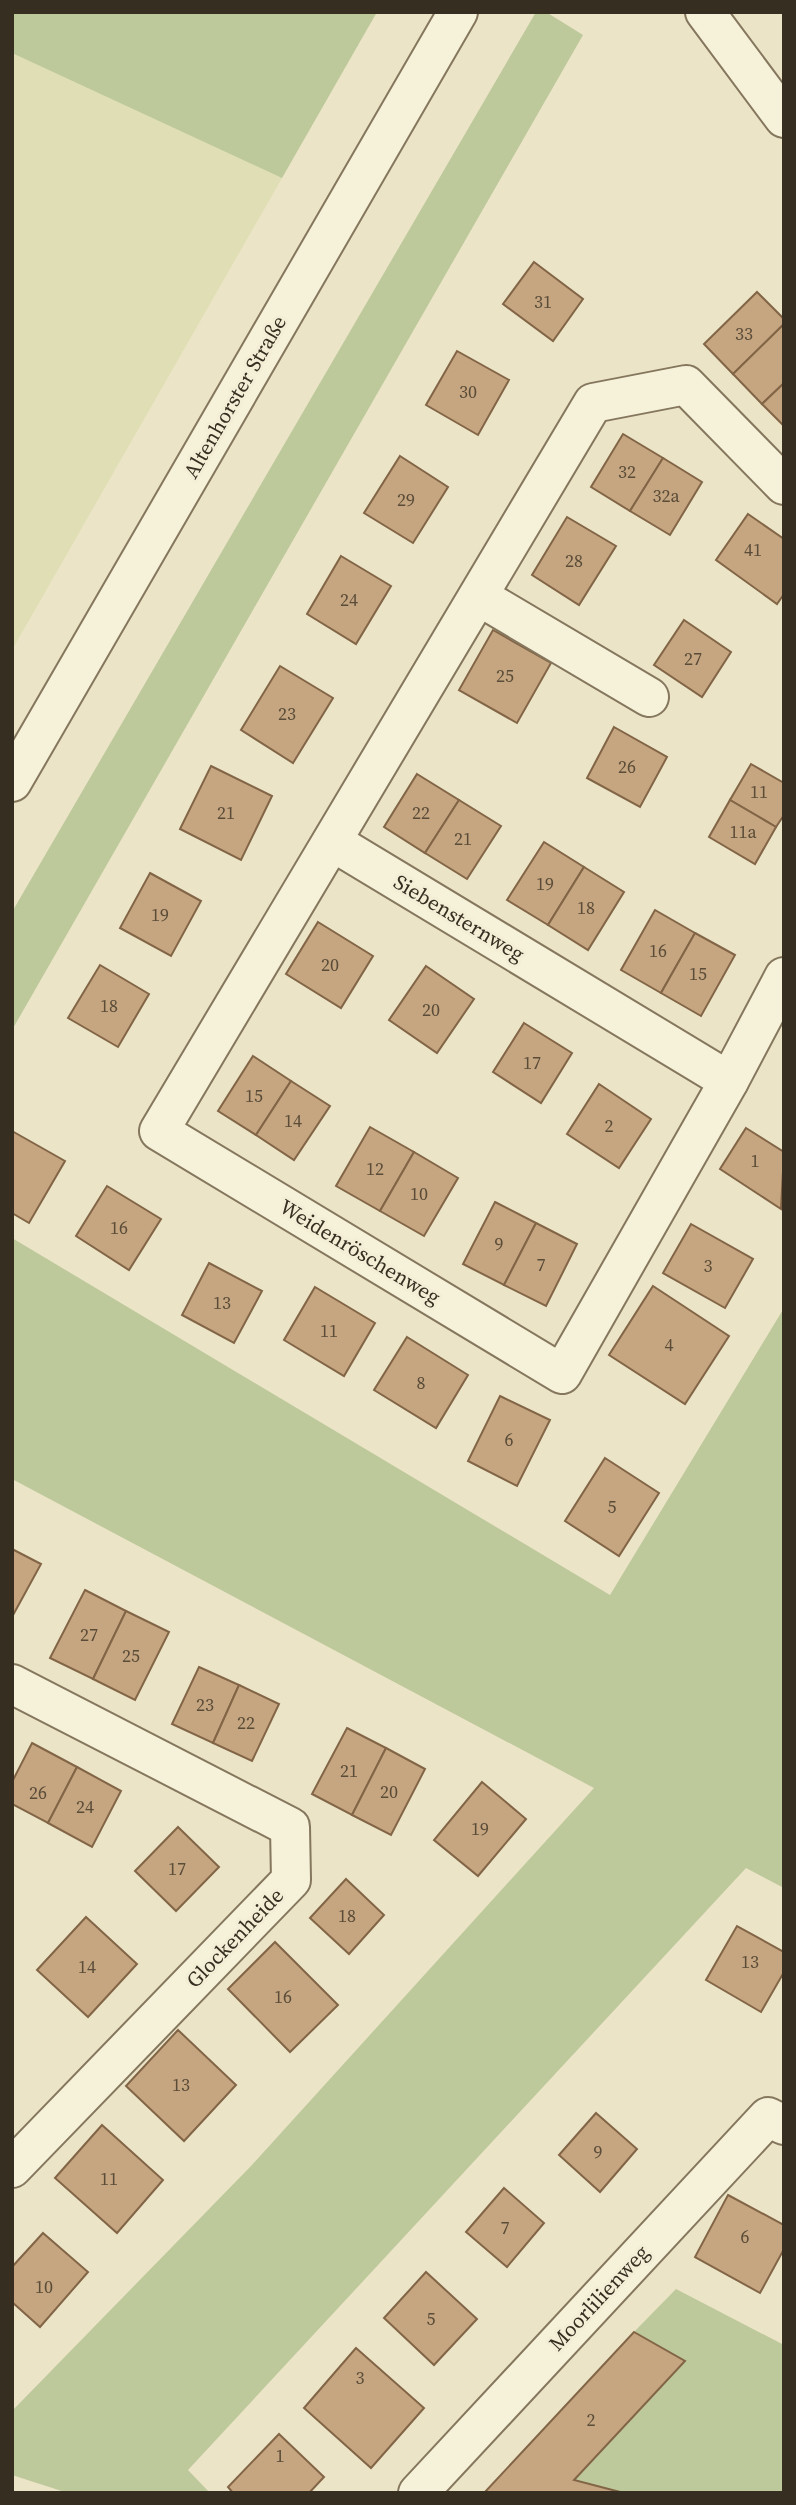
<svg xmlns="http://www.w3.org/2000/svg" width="796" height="2505" font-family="'Source Serif 4',serif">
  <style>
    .farmland { fill: #e0deb5 }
    .green { fill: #bdc89b }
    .building { fill: #c6a680; stroke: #826546; stroke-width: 2 }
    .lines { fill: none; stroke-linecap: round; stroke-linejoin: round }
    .minor-casing { stroke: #85775e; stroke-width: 42 }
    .minor { stroke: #f6f1d9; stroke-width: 38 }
    .labels { text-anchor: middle; stroke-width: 6; stroke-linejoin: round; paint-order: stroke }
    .number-label { font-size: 18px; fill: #5a4c38 }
    .street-label { font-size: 21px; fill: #362e20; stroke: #f3eed6 }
  </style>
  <rect width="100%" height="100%" fill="#ebe4c7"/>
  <!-- farmland -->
  <path class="farmland" d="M12,53L282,178L12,650Z"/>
  <!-- green -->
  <g class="green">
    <path d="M12,12H377L282,178L12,53Z"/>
    <path d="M536,12H546L583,35L12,1030V912Z"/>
    <path d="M12,1238L610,1595L784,1308V1888L746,1868L188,2470L210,2493H68L12,2475V2411L251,2166L594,1788L12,1479Z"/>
    <path d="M676,2289L784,2345V2493H624L574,2480L685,2361L634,2332Z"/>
  </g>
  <!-- building -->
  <g class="building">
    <path d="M534,262L583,299L553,341L503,304Z"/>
    <path d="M757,292L784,319V324L733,374L704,344Z"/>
    <path d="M784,324V383L762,404L733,374Z"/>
    <path d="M457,351L509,380L478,435L426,405Z"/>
    <path d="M784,383V426L762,404Z"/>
    <path d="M623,434L663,458L630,511L591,487Z"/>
    <path d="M400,456L448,487L413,543L364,513Z"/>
    <path d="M663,458L702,482L670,535L630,511Z"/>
    <path d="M748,514L784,539V594L777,604L716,560Z"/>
    <path d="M567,517L616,546L579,605L532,575Z"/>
    <path d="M341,556L391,586L356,644L307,614Z"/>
    <path d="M684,620L731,652L702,697L654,665Z"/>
    <path d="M493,630L551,663L517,723L459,690Z"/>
    <path d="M280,666L333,698L293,763L241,730Z"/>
    <path d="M614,727L667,757L640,807L587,778Z"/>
    <path d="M751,764L784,783V815L776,827L730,800Z"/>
    <path d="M211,766L272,796L241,860L180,829Z"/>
    <path d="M417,774L459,800L425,853L384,827Z"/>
    <path d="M459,800L501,826L467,879L425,853Z"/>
    <path d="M730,800L776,827L755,864L709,837Z"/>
    <path d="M544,842L584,867L548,925L507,900Z"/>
    <path d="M584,867L624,892L588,950L548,925Z"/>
    <path d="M150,873L201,901L171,956L120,928Z"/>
    <path d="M655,910L695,933L661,993L621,970Z"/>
    <path d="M318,922L373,956L341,1008L286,974Z"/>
    <path d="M695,933L735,955L701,1016L661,993Z"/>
    <path d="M100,965L149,994L118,1047L68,1018Z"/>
    <path d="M426,966L474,999L437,1053L389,1020Z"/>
    <path d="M524,1023L572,1053L541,1103L493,1072Z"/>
    <path d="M253,1056L291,1081L256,1135L218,1111Z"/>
    <path d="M291,1081L330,1106L294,1160L256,1135Z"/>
    <path d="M599,1084L651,1119L619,1168L567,1134Z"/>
    <path d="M370,1127L414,1152L380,1211L336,1186Z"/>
    <path d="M746,1128L784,1152L781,1209L720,1169Z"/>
    <path d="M12,1131L65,1161L29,1223L12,1213Z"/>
    <path d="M414,1152L458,1178L424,1236L380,1211Z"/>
    <path d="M107,1186L161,1219L129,1270L76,1236Z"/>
    <path d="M495,1202L536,1223L504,1285L463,1264Z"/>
    <path d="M536,1223L577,1244L546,1306L504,1285Z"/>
    <path d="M691,1224L753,1259L725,1308L663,1273Z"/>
    <path d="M209,1263L262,1291L234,1343L182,1315Z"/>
    <path d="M653,1286L729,1336L685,1404L609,1355Z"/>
    <path d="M315,1287L375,1323L344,1376L284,1340Z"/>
    <path d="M407,1337L468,1375L436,1428L374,1390Z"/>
    <path d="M500,1396L550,1420L517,1486L468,1461Z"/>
    <path d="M605,1458L659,1493L619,1556L565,1521Z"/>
    <path d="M12,1549L41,1564L12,1617Z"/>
    <path d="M85,1590L126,1611L93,1679L50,1658Z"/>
    <path d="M126,1611L169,1632L135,1700L93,1679Z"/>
    <path d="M199,1667L239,1685L213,1743L172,1724Z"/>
    <path d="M239,1685L279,1704L252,1761L213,1743Z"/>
    <path d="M347,1728L386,1748L352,1815L312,1794Z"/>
    <path d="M32,1743L77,1767L48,1823L12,1804V1782Z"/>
    <path d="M386,1748L425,1769L391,1835L352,1815Z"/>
    <path d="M77,1767L121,1791L92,1847L48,1823Z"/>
    <path d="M482,1782L526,1819L478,1876L434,1840Z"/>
    <path d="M178,1827L219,1867L176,1911L135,1871Z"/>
    <path d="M346,1879L384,1915L349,1954L310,1918Z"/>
    <path d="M86,1917L137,1964L88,2017L37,1970Z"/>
    <path d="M737,1926L784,1952V1972L761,2012L706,1980Z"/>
    <path d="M275,1942L338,2005L290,2052L228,1989Z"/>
    <path d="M178,2030L236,2085L184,2141L126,2086Z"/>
    <path d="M596,2113L637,2149L600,2192L559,2155Z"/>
    <path d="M102,2125L163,2180L117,2233L55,2178Z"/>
    <path d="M504,2188L544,2223L507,2267L466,2232Z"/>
    <path d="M728,2195L784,2225V2249L760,2293L695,2257Z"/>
    <path d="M43,2233L88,2272L40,2327L12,2302V2267Z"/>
    <path d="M426,2272L477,2319L434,2365L384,2318Z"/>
    <path d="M634,2332L685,2361L574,2480L624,2493H484Z"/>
    <path d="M356,2348L424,2408L371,2468L304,2408Z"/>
    <path d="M279,2434L324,2477L309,2493H233L228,2487Z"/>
  </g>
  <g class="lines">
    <!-- minor casing -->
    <g class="minor-casing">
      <g id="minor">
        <path d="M705,12L784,118"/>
        <path d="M784,485L686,385L593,403L159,1131L562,1374L729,1081L784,977"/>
        <path d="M480,597L649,697"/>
        <path d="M12,782L458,12"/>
        <path d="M333,842L729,1081"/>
        <path d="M12,1684L290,1827L291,1880L12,2168"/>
        <path d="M418,2493L768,2117L784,2125"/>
      </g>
    </g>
    <!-- minor -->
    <use href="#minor" class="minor"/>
  </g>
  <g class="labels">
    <!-- number labels -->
    <g class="number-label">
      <text x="543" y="308">31</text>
      <text x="744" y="340">33</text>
      <text x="468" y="398">30</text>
      <text x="627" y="478">32</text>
      <text x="666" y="502">32a</text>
      <text x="406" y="506">29</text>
      <text x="753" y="556">41</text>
      <text x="574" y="567">28</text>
      <text x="349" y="606">24</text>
      <text x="693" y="665">27</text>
      <text x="505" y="682">25</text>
      <text x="287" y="720">23</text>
      <text x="627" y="773">26</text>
      <text x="759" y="798">11</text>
      <text x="226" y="819">21</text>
      <text x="421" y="819">22</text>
      <text x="743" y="838">11a</text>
      <text x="463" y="845">21</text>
      <text x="545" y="890">19</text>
      <text x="586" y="914">18</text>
      <text x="160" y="921">19</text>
      <text x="658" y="957">16</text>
      <text x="330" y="971">20</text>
      <text x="698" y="980">15</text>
      <text x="109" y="1012">18</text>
      <text x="431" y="1016">20</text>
      <text x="532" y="1069">17</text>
      <text x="254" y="1102">15</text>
      <text x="293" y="1127">14</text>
      <text x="609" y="1132">2</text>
      <text x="755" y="1167">1</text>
      <text x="375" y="1175">12</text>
      <text x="419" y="1200">10</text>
      <text x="119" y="1234">16</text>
      <text x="499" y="1250">9</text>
      <text x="541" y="1271">7</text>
      <text x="708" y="1272">3</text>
      <text x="222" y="1309">13</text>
      <text x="329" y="1337">11</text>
      <text x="669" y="1351">4</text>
      <text x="421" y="1389">8</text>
      <text x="509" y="1446">6</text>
      <text x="612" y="1513">5</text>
      <text x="89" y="1641">27</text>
      <text x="131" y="1662">25</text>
      <text x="205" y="1711">23</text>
      <text x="246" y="1729">22</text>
      <text x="349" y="1777">21</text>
      <text x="389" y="1798">20</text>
      <text x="38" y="1799">26</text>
      <text x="85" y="1813">24</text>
      <text x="480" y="1835">19</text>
      <text x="177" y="1875">17</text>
      <text x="347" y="1922">18</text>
      <text x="750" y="1968">13</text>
      <text x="87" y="1973">14</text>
      <text x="283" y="2003">16</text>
      <text x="181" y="2091">13</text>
      <text x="598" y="2158">9</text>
      <text x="109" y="2185">11</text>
      <text x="505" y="2234">7</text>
      <text x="745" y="2243">6</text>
      <text x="44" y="2293">10</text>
      <text x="431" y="2325">5</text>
      <text x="360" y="2384">3</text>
      <text x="591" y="2426">2</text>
      <text x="280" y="2462">1</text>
    </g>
    <!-- street labels -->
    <g class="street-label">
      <text transform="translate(235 397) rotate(-60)" y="7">Altenhorster Straße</text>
      <text transform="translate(459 918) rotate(31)" y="7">Siebensternweg</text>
      <text transform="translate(360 1252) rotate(31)" y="7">Weidenröschenweg</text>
      <text transform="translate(235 1938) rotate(-46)" y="7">Glockenheide</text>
      <text transform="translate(599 2298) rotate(-47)" y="7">Moorlilienweg</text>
    </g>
  </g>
  <!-- border -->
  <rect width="796" height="2505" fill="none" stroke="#362e20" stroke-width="28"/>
</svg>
